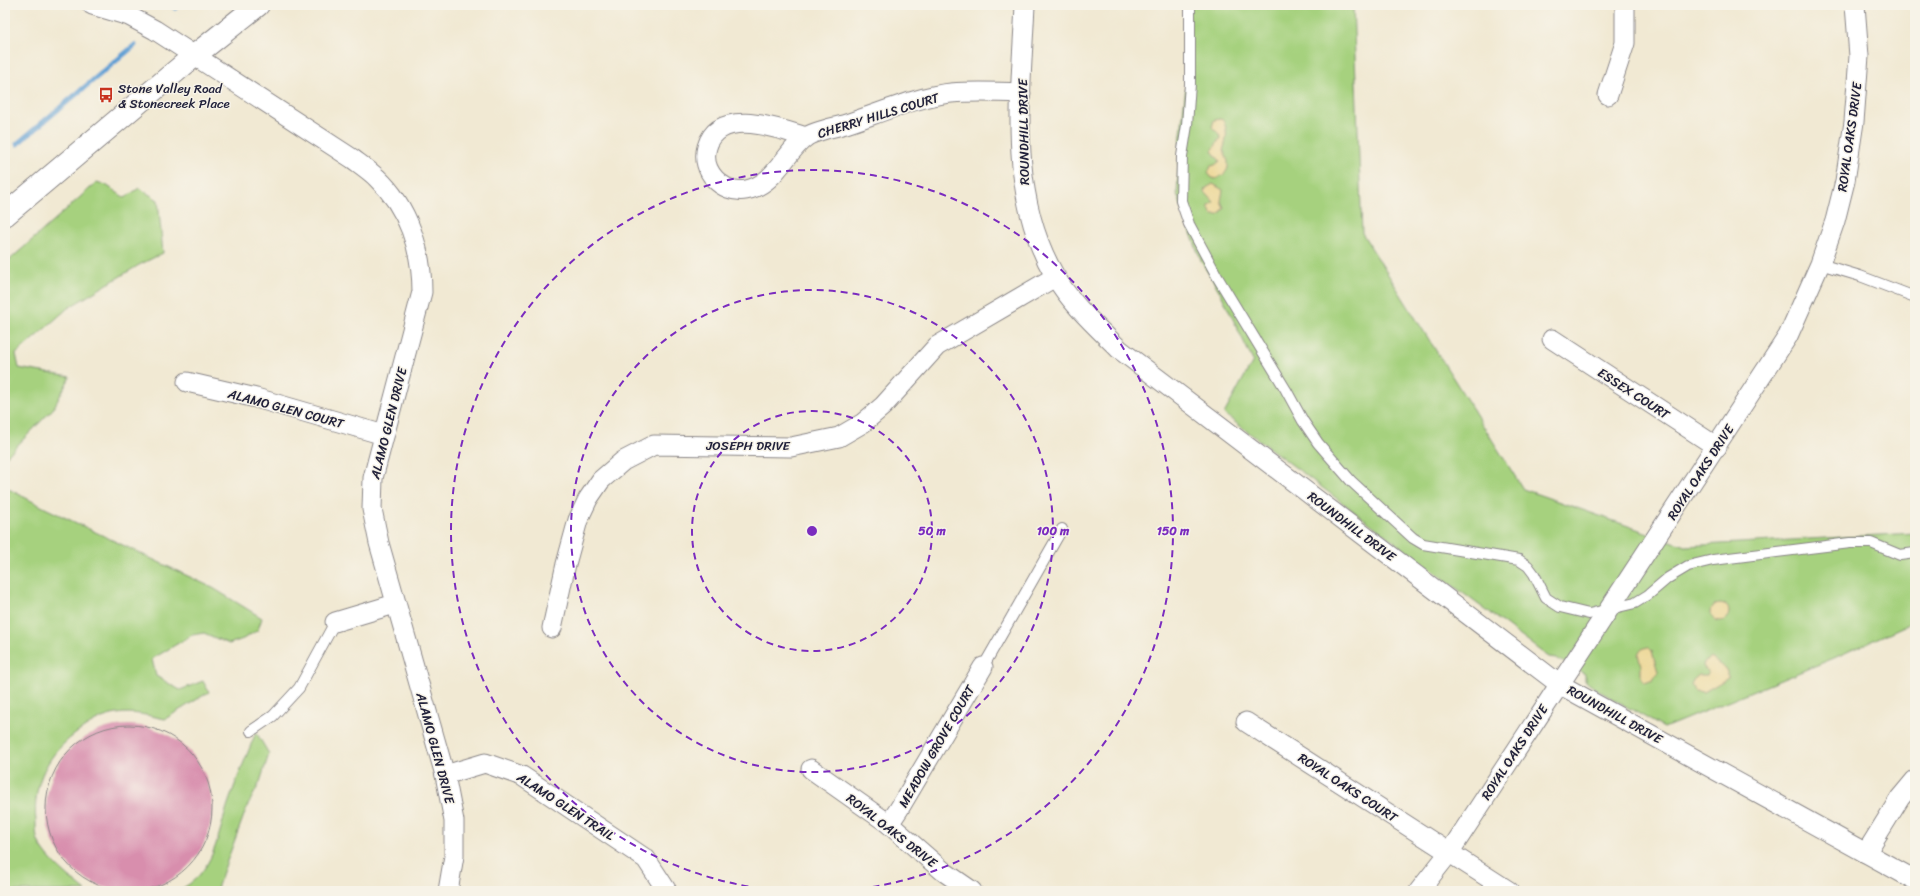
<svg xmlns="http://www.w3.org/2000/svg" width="1920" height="896" font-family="Sriracha,sans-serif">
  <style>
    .green { fill: #a6d17e; stroke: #647a5c }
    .sand { fill: #eeda9e; stroke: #887e6c }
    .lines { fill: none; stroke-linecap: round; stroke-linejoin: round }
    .stream { stroke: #62a0d4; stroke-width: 5 }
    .building { fill: #d88ead }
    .lane-casing { stroke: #8a8687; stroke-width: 12 }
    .street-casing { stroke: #8a8687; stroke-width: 21 }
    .secondary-casing { stroke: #8a8687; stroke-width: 24 }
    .lane { stroke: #fff; stroke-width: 10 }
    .street { stroke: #fff; stroke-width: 19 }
    .secondary { stroke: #fff; stroke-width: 22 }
    .ring { fill: none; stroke: #7b2cbf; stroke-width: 2; stroke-dasharray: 7 5 }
    .labels { text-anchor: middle; stroke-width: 3; stroke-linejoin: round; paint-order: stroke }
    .poi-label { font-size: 13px; fill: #22223b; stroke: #f7f3e8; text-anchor: start }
    .street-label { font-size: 13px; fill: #22223b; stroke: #f7f3e8 }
    .centre { fill: #7b2cbf; stroke: #f7f3e8; stroke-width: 2 }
    .ring-label { font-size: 12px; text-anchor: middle; font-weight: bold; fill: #7b2cbf; stroke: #f7f3e8; stroke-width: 3; stroke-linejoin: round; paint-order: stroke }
  </style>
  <rect width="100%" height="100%" fill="#f7f3e8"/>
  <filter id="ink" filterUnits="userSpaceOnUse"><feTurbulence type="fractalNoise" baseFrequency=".025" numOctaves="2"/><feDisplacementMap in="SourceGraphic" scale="8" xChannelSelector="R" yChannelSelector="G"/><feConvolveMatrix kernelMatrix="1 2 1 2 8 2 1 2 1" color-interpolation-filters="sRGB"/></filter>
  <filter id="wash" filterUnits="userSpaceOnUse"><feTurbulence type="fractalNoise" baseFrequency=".012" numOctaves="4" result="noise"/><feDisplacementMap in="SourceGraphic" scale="16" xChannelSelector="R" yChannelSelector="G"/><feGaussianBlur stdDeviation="0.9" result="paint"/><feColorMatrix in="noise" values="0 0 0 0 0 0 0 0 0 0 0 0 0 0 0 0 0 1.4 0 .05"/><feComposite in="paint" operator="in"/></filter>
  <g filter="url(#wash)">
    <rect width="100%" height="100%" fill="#f1e9d3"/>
    <!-- green -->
    <g class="green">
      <path d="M1187,5H1353L1362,233L1523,489L1685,546L1915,533V621L1834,658L1664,728L1599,691L1585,681V674L1556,658L1549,657L1543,653L1224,414L1253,361L1220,292L1201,261L1177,194L1180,144L1189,57Z"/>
      <path d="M97,182L106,185L125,198L139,188L158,200L163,253L139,265L68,308L16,354L19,368L70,377L53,409L5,458V264Z"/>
      <path d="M5,487L45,508L213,588L262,618L258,630L243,639L229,644L204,633L192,635L152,659L156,676L180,690L203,681L209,692L165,719C150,716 133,711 117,714C103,716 93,722 81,730C48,752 32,782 36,822C36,827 36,833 37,838C43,857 71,879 86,891H5Z"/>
      <path d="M256,732L269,754L260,782L247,807L216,891H177C215,874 217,836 229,801C237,778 247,755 256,732Z"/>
    </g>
    <!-- sand -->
    <g class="sand">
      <path d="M1220,119L1223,120C1228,130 1227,140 1223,150C1230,162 1232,173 1215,179L1211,177L1208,173L1211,166L1215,165L1220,161L1212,151L1220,138L1219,134L1212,127L1214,120Z"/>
      <path d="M1213,184L1223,190L1221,201L1224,208L1219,215H1212L1209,209V206L1214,202L1205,192L1206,188Z"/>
      <circle cx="1720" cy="612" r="9"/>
      <path d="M1648,647L1652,651L1658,672L1653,680L1645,683L1641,678V666L1638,654L1642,649Z"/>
      <path d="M1711,658L1728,671V678L1704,692L1694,691L1691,685L1693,680L1699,675H1707L1708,672L1703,666L1704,662Z"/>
    </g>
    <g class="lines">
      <!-- stream -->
      <g class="stream">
        <path d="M175,8L178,5"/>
        <path d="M17,144L135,45"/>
      </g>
    </g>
    <g id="blocks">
      <!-- building -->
      <circle class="building" cx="129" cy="808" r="83"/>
    </g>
  </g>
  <g filter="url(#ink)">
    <use href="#blocks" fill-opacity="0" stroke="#8a8687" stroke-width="1"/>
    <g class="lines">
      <!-- lane casing -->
      <g class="lane-casing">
        <g id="lane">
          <path d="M1190,5V84L1187,125L1182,156L1181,201L1189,224L1218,278L1286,390L1303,421L1318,443L1351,481L1413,538L1423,544L1519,560L1528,566L1534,574L1546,598L1560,607L1589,614L1635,603L1648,595L1668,578L1688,566L1713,560L1850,543H1871L1900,555L1915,553"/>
          <path d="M1820,264L1860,276L1915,297"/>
          <path d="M983,667L1062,529"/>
          <path d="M251,731L273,716L299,688L335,622"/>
        </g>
      </g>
      <!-- street casing -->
      <g class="street-casing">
        <g id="street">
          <path d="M92,5L129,16L155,30L353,159C361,165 370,171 377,178C408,207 422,250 422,292L373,478L372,509L379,543L445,775L454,821V856L448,891"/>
          <path d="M1025,5C1021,96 1007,194 1055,276C1071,304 1097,327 1119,349L1559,684L1915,880"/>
          <path d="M1608,95L1625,43V5"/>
          <path d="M806,137C779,129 719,106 707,147C700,171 722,194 746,190C775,185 785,152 806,137C814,131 836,127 846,124C877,114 919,96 951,93C974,91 998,92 1021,93"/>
          <path d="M1552,339L1717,447"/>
          <path d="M187,382L256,398L384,435"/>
          <path d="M335,622L395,604"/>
          <path d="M552,628L566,564L578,520L588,499L601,480L623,461L654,445L791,447L839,437L863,423L883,406L937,346L1055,277"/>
          <path d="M1246,722L1509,891"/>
          <path d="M811,769L889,824L943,871L972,891"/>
          <path d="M445,775L485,763L522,776L646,859L667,891"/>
          <path d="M889,824L899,809L983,667"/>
          <path d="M1866,853L1900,798L1915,780"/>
          <path d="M1419,891L1449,853L1788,336L1820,264L1835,221L1845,181L1854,122L1859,56L1855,5"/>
        </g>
      </g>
      <!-- secondary casing -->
      <g class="secondary-casing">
        <path id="secondary" d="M5,215L194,56L258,5"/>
      </g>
      <!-- lane -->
      <use href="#lane" class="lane"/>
      <!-- street -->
      <use href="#street" class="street"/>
      <!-- secondary -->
      <use href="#secondary" class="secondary"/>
    </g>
  </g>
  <!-- distance rings -->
  <g class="ring">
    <circle cx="812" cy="531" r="120"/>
    <circle cx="812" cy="531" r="241"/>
    <path d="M784 891A361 361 0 1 1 840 891"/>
  </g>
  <!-- icons -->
  <defs>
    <g id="bus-bare" transform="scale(1.2)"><path d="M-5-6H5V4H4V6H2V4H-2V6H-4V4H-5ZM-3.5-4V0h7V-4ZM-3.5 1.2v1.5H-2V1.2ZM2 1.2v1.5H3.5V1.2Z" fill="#c8321e" stroke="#f7f3e8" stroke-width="2.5" paint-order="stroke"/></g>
  </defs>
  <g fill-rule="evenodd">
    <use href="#bus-bare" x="106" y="95"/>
  </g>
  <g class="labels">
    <!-- poi labels -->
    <g class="poi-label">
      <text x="118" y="93">Stone Valley Road<tspan x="118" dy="15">&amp; Stonecreek Place</tspan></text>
    </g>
    <!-- street labels -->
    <g class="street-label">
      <text transform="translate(878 115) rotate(-17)" y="5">CHERRY HILLS COURT</text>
      <text transform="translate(1023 132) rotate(-91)" y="5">ROUNDHILL DRIVE</text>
      <text transform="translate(1849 137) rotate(-82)" y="5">ROYAL OAKS DRIVE</text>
      <text transform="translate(1634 393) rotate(33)" y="5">ESSEX COURT</text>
      <text transform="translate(286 408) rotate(15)" y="5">ALAMO GLEN COURT</text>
      <text transform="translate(388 423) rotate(-76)" y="5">ALAMO GLEN DRIVE</text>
      <text x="748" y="450">JOSEPH DRIVE</text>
      <text transform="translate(1700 472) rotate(-57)" y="5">ROYAL OAKS DRIVE</text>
      <text transform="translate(1352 526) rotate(37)" y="5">ROUNDHILL DRIVE</text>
      <text transform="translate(1615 714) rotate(29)" y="5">ROUNDHILL DRIVE</text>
      <text transform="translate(936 746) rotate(-60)" y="5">MEADOW GROVE COURT</text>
      <text transform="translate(436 748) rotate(75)" y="5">ALAMO GLEN DRIVE</text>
      <text transform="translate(1514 752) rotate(-57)" y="5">ROYAL OAKS DRIVE</text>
      <text transform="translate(1348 787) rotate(33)" y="5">ROYAL OAKS COURT</text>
      <text transform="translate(566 806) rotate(33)" y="5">ALAMO GLEN TRAIL</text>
      <text transform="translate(892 830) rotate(38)" y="5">ROYAL OAKS DRIVE</text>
    </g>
  </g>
  <circle cx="812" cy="531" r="6" class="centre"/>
  <g class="ring-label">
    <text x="932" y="535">50 m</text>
    <text x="1053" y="535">100 m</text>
    <text x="1173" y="535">150 m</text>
  </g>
  <!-- margin -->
  <rect width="1920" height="896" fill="none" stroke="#f7f3e8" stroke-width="20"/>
</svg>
